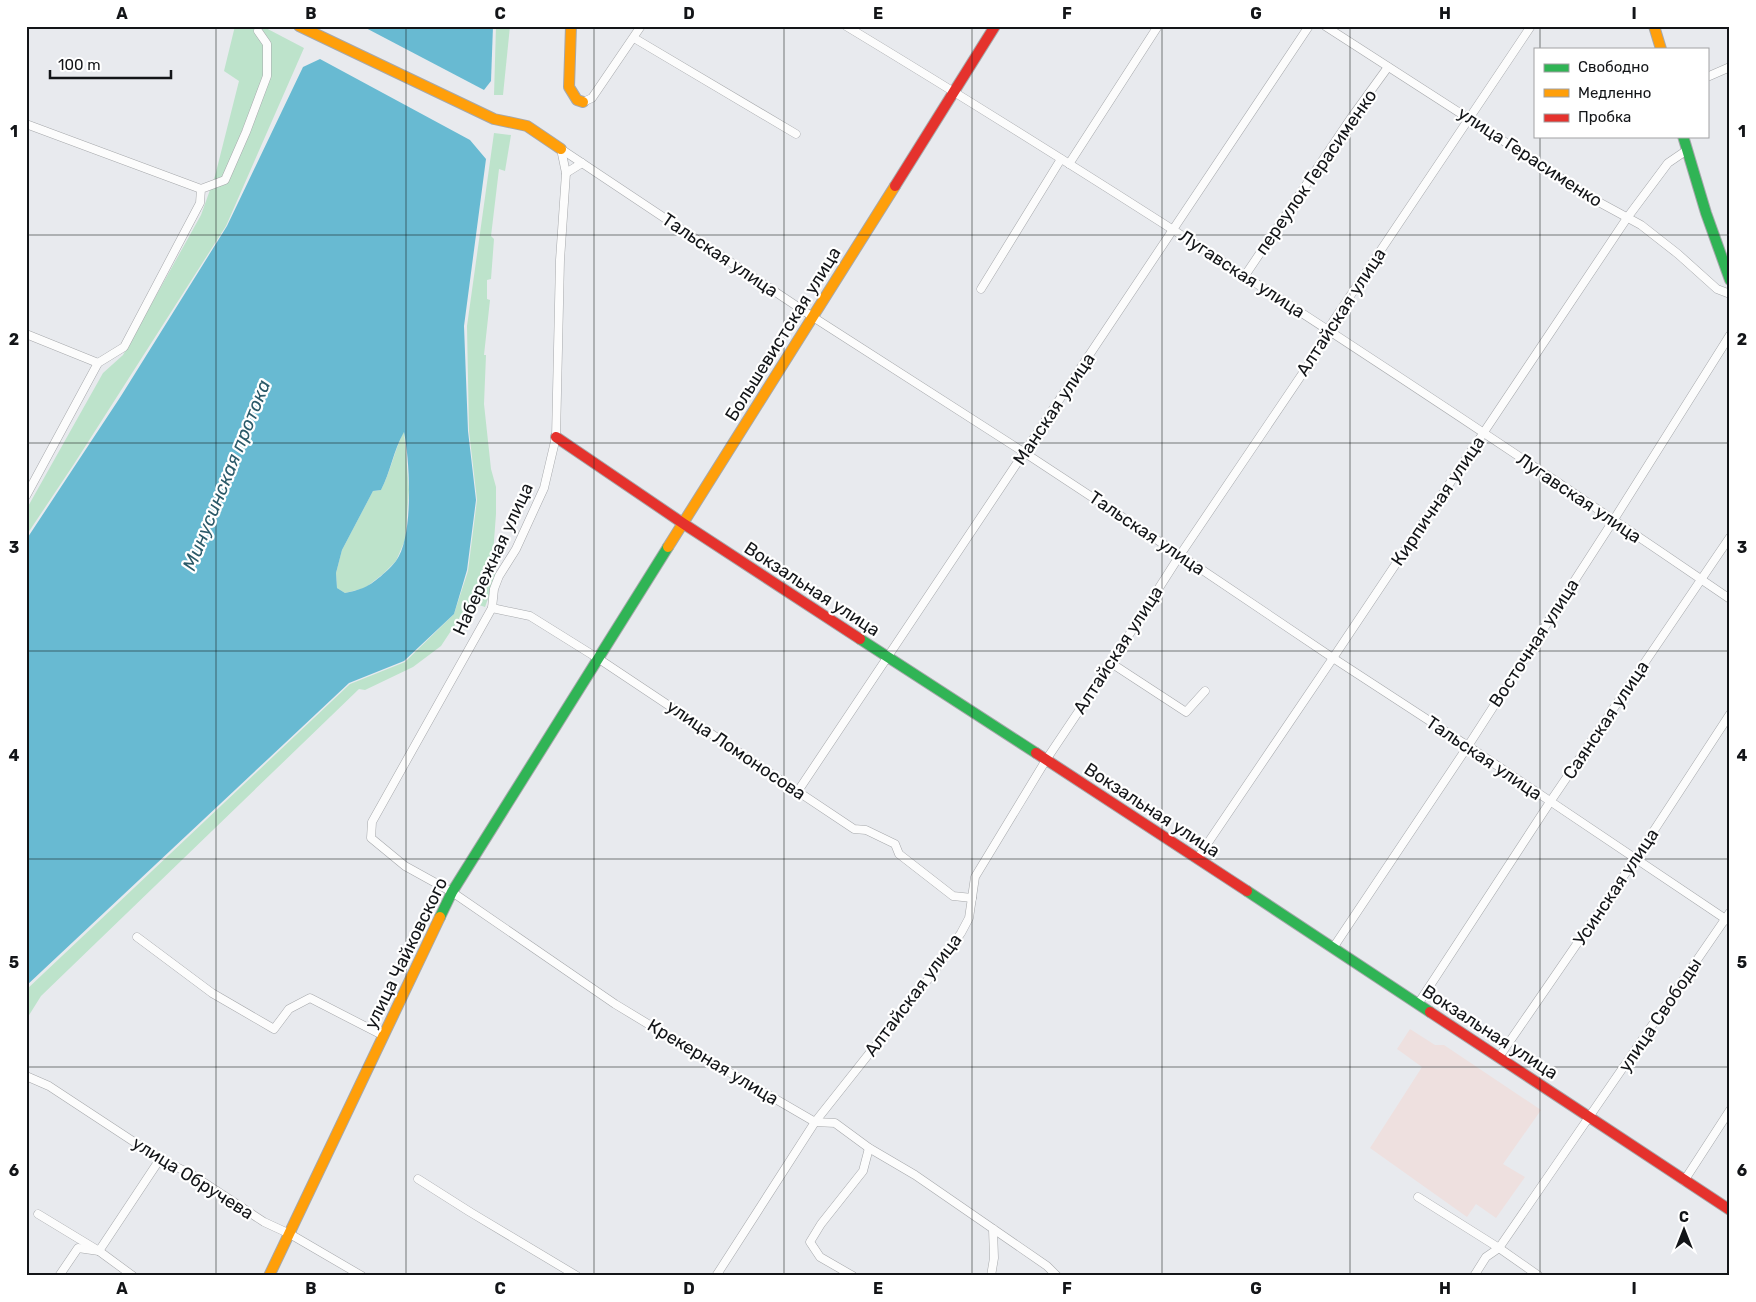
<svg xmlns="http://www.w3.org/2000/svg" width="1756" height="1302" font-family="Rubik,sans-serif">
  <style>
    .education { fill: #eee0df }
    .green { fill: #bde3cb }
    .water { fill: #68bad2; fill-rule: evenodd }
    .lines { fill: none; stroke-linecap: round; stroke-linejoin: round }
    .street-casing { stroke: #a6a8ab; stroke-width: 9 }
    .fast-casing { stroke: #a6a8ab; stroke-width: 12 }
    .slow-casing { stroke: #a6a8ab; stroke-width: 12 }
    .jam-casing { stroke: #a6a8ab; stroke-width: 12 }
    .street { stroke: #fcfcfc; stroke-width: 8 }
    .fast { stroke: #30b455; stroke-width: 10 }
    .slow { stroke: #ff9f0a; stroke-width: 10 }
    .jam { stroke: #e5322d; stroke-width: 10 }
    .grid { fill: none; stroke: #131518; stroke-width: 1; stroke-opacity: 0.55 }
    .labels { text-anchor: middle; stroke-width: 4.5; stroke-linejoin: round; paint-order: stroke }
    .street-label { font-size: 18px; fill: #131518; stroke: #fff }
    .water-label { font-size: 19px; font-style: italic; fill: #2b5a69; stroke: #fff }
    .neatline { fill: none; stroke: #131518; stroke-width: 2 }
    .grid-label { font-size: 16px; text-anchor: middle; font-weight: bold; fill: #131518 }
  </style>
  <rect width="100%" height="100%" fill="#e8eaee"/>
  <!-- education -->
  <path class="education" d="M1410,1029L1435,1045H1444L1541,1110L1503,1164L1525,1177L1496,1218L1476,1204L1467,1217L1370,1148L1422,1067L1397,1049Z"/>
  <!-- green -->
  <g class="green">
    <path d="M235,26H262L304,48L226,226L74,464L26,536V510L103,373L123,355L201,215L215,176L239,81L224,71Z"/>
    <path d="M496,26H510L503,95H494Z"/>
    <path d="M494,133L511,135L505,171L499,169L491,236L494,239L491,279L487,280V299L490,300L484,355H486L484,404L491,469L496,487V514L492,568L497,574L485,607L470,602L441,646L413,667L365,690L359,689L41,996L26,1020V990L350,684L405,662L454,614L468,571L477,500L469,431L467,326Z"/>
    <path d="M404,431L409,490L405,540L396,561L383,574L365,588L345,593L337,588L336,573L342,550L373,491L381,490C391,471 394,451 404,431Z"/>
  </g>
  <!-- water -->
  <g class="water">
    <path d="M362,26H493L491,81L484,90Z"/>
    <path d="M320,59L470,140L486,159L464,326L468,431L476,500L467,570L454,614L404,661L349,683L26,986V540L121,396L227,226L303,67ZM404,432C410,461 414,537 396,561C390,569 372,585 363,588C357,590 351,592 345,593L337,588L336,573L342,550L373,491L381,490C391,471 393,451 404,432Z"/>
  </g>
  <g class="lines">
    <!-- street casing -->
    <g class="street-casing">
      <g id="street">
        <path d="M846,26C1147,208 1440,401 1730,599"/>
        <path d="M1325,26L1595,200L1641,225L1678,254L1717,289L1730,294"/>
        <path d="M634,38L796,134"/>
        <path d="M1707,77L1730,67"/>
        <path d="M583,102L592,98L641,26"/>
        <path d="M26,124L201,189"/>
        <path d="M561,149L566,173L560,260L556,437L544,488L516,549L499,576L494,589L492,608L372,822L371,838L405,866L452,892L615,1004L686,1047L815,1122L835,1123L869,1148L915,1175L1047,1266L1057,1276"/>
        <path d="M561,149L813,317L1025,453L1180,555L1333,658L1468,746L1730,922"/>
        <path d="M1069,164L1158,26"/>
        <path d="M566,173L582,163"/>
        <path d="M1244,277L1351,118L1388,67"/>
        <path d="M981,289L1061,159"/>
        <path d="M26,334L98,363"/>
        <path d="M26,496L98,363L124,347L200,203L201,189L225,180L246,132L267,76V44L258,31"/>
        <path d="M492,608L530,616L599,659L854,829L866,830L895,844L899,854L953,896L972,898"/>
        <path d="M1111,663L1186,712L1205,691"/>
        <path d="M798,791L1309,26"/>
        <path d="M1197,859L1333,658L1627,218L1668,163L1687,150"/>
        <path d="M137,937L212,993L274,1029L289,1009L310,998L384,1036"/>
        <path d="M1333,948L1468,746L1613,521L1730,335"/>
        <path d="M1418,1004L1550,802L1730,537"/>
        <path d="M1499,1057L1636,858L1730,714"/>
        <path d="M26,1076L49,1086L160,1159L191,1174L264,1222L290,1234L362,1276"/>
        <path d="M418,1179L470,1212L577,1276"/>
        <path d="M1684,1181L1730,1110"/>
        <path d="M1418,1197L1499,1248L1539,1276"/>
        <path d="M38,1214L99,1251L133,1276"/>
        <path d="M59,1276L78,1248L99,1251L160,1159"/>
        <path d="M716,1276L815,1122L933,973L961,933L969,918L975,877L1046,760L1111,663L1180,555L1313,358L1328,329L1531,26"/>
        <path d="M853,1276L820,1257L810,1242L821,1224L863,1171L869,1148"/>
        <path d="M991,1276L994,1258L993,1229"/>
        <path d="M1474,1276L1486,1257L1499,1248L1730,912"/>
      </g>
    </g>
    <!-- fast casing -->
    <g class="fast-casing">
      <g id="fast">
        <path d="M1683,136L1706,213L1730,280"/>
        <path d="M860,639L1036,753"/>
        <path d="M1247,891L1430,1012"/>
        <path d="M440,917L452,892L668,547"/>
      </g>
    </g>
    <!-- slow casing -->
    <g class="slow-casing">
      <g id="slow">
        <path d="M299,26L494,119L527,126L561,149"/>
        <path d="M571,26L569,87L577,100L583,102"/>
        <path d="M1654,26L1661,49"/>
        <path d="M668,547L895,186"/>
        <path d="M269,1276L440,917"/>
      </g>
    </g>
    <!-- jam casing -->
    <g class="jam-casing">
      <g id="jam">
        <path d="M895,186L995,26"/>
        <path d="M556,437L684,524L860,639"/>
        <path d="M1036,753L1247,891"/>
        <path d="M1430,1012L1730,1210"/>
      </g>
    </g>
    <!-- street -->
    <use href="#street" class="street"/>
    <!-- fast -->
    <use href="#fast" class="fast"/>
    <!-- slow -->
    <use href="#slow" class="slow"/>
    <!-- jam -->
    <use href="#jam" class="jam"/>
  </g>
  <!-- grid -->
  <path class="grid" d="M216,26V1276M406,26V1276M594,26V1276M784,26V1276M972,26V1276M1162,26V1276M1350,26V1276M1540,26V49M1540,136V1276M26,235H1730M26,443H1730M26,651H1730M26,859H1730M26,1067H1730"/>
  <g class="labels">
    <!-- street labels -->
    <g class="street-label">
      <text transform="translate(1530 157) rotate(33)" y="6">улица Герасименко</text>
      <text transform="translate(1316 172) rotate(-55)" y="6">переулок Герасименко</text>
      <text transform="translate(720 255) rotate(34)" y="6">Тальская улица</text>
      <text transform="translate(1242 274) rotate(33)" y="6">Лугавская улица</text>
      <text transform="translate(1341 312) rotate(-57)" y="6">Алтайская улица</text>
      <text transform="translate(783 334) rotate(-58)" y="6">Большевистская улица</text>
      <text transform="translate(1054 409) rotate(-56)" y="6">Манская улица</text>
      <text transform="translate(1579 498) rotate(34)" y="6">Лугавская улица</text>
      <text transform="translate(1438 501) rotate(-56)" y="6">Кирпичная улица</text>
      <text transform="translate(1147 533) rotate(34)" y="6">Тальская улица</text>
      <text transform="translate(493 559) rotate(-65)" y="6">Набережная улица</text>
      <text transform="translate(812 589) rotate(33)" y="6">Вокзальная улица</text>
      <text transform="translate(1534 643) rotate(-57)" y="6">Восточная улица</text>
      <text transform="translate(1118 650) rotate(-57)" y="6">Алтайская улица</text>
      <text transform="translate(1606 720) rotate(-56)" y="6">Саянская улица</text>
      <text transform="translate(736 750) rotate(34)" y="6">улица Ломоносова</text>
      <text transform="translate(1484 758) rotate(34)" y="6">Тальская улица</text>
      <text transform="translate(1152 810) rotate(33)" y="6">Вокзальная улица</text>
      <text transform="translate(1616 887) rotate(-56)" y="6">Усинская улица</text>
      <text transform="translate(406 953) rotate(-64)" y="6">улица Чайковского</text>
      <text transform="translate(913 995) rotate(-53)" y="6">Алтайская улица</text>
      <text transform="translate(1660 1015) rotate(-56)" y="6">улица Свободы</text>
      <text transform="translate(1490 1032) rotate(33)" y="6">Вокзальная улица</text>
      <text transform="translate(713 1062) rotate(31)" y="6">Крекерная улица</text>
      <text transform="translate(193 1178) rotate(32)" y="6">улица Обручева</text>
    </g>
    <!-- water labels -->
    <g class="water-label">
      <text transform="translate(226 475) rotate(-68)" y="7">Минусинская протока</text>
    </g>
  </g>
  <!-- border -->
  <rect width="1756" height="1302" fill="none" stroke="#ffffff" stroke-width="55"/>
  <!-- legend -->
  <rect x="1534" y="48" width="175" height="90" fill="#ffffff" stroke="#a1a1a3"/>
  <rect x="1544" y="64" width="25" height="8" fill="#30b455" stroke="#a1a1a3"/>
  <text x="1578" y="72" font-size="15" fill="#131518">Свободно</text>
  <rect x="1544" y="89" width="25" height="8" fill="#ff9f0a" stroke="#a1a1a3"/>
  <text x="1578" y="98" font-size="15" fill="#131518">Медленно</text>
  <rect x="1544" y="114" width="25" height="8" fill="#e5322d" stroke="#a1a1a3"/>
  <text x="1578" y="122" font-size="15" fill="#131518">Пробка</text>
  <!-- north arrow -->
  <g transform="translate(1684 1230)" stroke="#ffffff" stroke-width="4" paint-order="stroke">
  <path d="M0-4L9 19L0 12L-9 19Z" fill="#131518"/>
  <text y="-8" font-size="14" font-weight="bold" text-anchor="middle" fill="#131518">С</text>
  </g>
  <!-- scale -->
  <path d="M50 70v8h121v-8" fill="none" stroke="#131518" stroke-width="2.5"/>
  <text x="58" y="70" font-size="15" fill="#131518" stroke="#ffffff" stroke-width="4" paint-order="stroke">100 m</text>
  <rect x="28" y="28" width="1700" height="1246" class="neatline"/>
  <g class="grid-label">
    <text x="122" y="19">A</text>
    <text x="311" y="19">B</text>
    <text x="500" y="19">C</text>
    <text x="689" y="19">D</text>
    <text x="878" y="19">E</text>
    <text x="1067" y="19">F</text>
    <text x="1256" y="19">G</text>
    <text x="1445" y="19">H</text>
    <text x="1634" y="19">I</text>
    <text x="14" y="137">1</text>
    <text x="1742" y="137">1</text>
    <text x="14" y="345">2</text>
    <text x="1742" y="345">2</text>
    <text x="14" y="553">3</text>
    <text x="1742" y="553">3</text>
    <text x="14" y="761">4</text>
    <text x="1742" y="761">4</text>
    <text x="14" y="968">5</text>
    <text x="1742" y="968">5</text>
    <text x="14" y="1176">6</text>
    <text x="1742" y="1176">6</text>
    <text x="122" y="1294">A</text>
    <text x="311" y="1294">B</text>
    <text x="500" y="1294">C</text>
    <text x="689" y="1294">D</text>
    <text x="878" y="1294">E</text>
    <text x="1067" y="1294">F</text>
    <text x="1256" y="1294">G</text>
    <text x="1445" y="1294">H</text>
    <text x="1634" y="1294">I</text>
  </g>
</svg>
